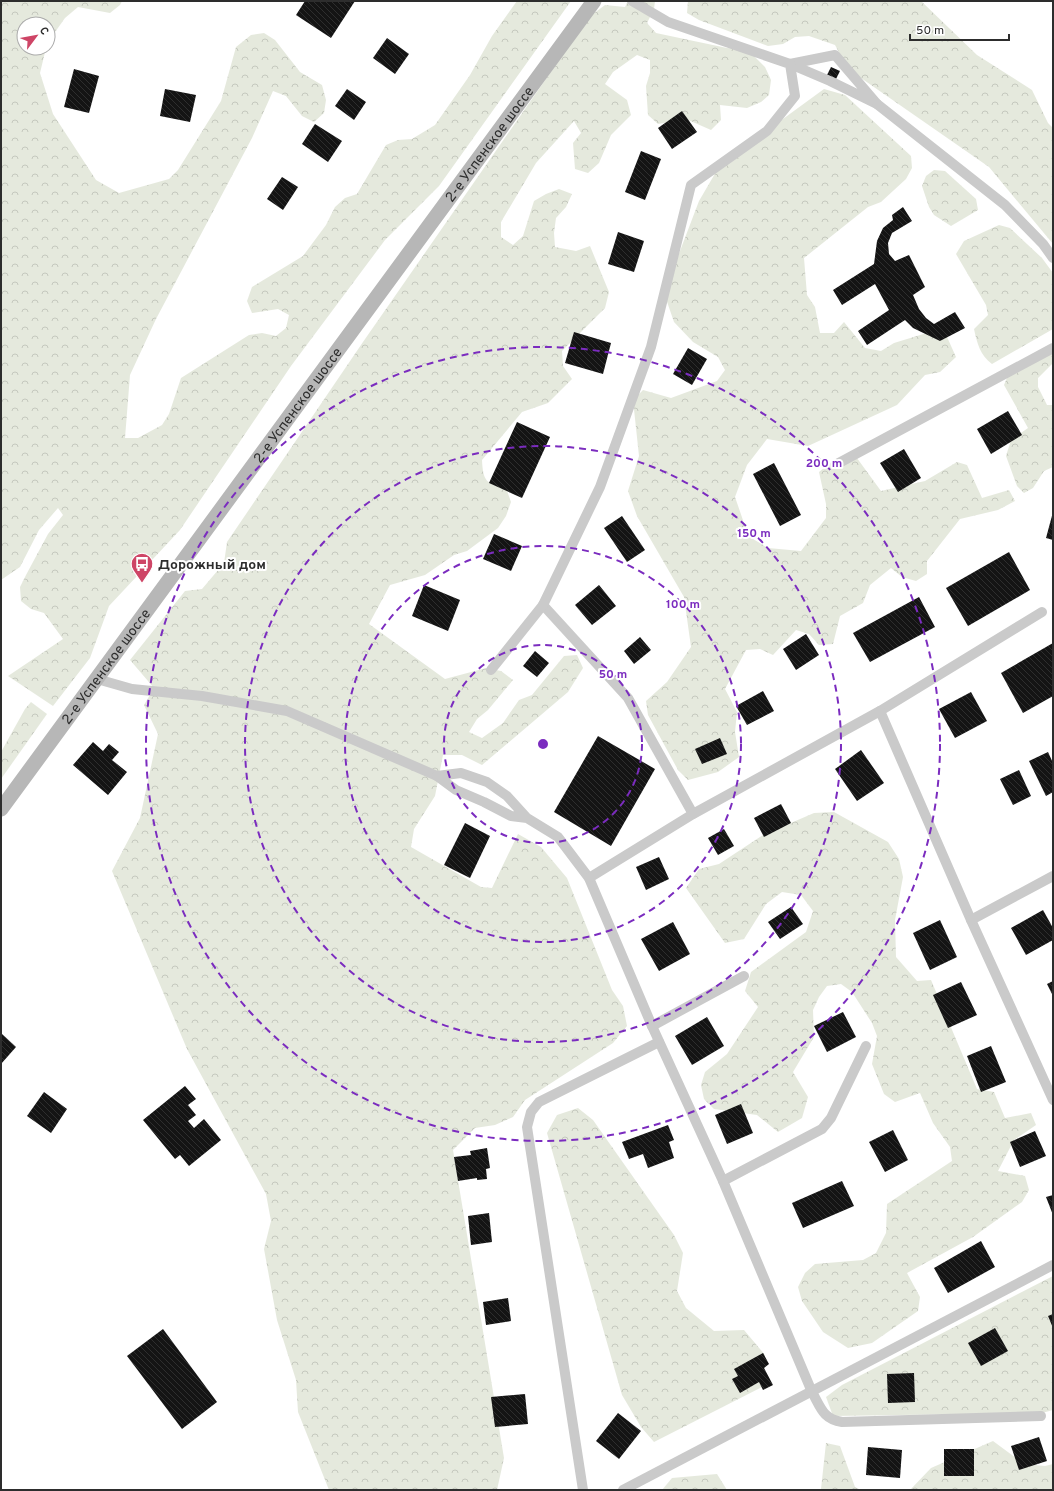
<svg xmlns="http://www.w3.org/2000/svg" width="1054" height="1491" font-family="Overpass,sans-serif">
  <style>
    .forest { fill: url(#forest-crowns) }
    .building { fill: url(#building-back-hatch) }
    .lines { fill: none; stroke-linecap: round; stroke-linejoin: round }
    .minor { stroke: #cacaca; stroke-width: 10 }
    .secondary { stroke: #b7b7b7; stroke-width: 15 }
    .ring { fill: none; stroke: #7b2cbf; stroke-width: 2; stroke-dasharray: 7 5 }
    .labels { text-anchor: middle; stroke-width: 4; stroke-linejoin: round; paint-order: stroke }
    .street-label { font-size: 14px; fill: #2d2d2d; stroke: #fff }
    .poi-label { font-size: 14px; font-weight: bold; fill: #2d2d2d; stroke: #fff; text-anchor: start }
    .centre { fill: #7b2cbf; stroke: #fff; stroke-width: 2 }
    .ring-label { font-size: 12px; text-anchor: middle; font-weight: bold; fill: #7b2cbf; stroke: #fff; stroke-width: 4; stroke-linejoin: round; paint-order: stroke }
  </style>
  <defs>
    <pattern id="forest-crowns" width="20" height="18" patternUnits="userSpaceOnUse"><rect width="20" height="18" fill="#e5e9dd"/><path d="M2 6a3 3 0 1 1 6 0M12 15a3 3 0 1 1 6 0" fill="none" stroke="#c5c8be"/></pattern>
    <pattern id="building-back-hatch" width="6" height="6" patternUnits="userSpaceOnUse"><rect width="6" height="6" fill="#141414"/><path d="M-1 5l2 2M0 0l6 6M5-1l2 2" fill="none" stroke="#2e2e2e"/></pattern>
  </defs>
  <rect width="100%" height="100%" fill="#fff"/>
  <!-- forest -->
  <g class="forest">
    <path d="M1,1H122L120,5L110,13L78,7L65,18L48,42V24H24V48H46L40,73L53,114L96,180L119,193L169,179L178,170L221,101L236,47L251,35L264,33L275,40L300,72L322,85L326,100L324,113L314,122L302,116L286,96L273,91L252,138L156,319L130,375L125,438H138L162,425L169,414L181,378L249,335L262,333L276,336L286,328L289,315L278,309L252,313L247,301L252,287L303,256L326,225L335,207L345,198L357,194L386,145L398,140L412,139L435,125L470,75L492,36L517,1H571L439,186L385,240L291,366L180,530L109,606L90,658L53,706L8,676L63,639L44,613L31,609L21,601L20,587L26,575L48,534L63,515L58,508L39,530L20,567L1,580Z"/>
    <path d="M628,1H655L654,9L647,23L656,33L727,48L741,49L754,56L765,67L771,80L769,95L761,102L747,108L720,105L721,120L711,130L686,119L658,124L648,115L646,86L650,73V60L637,55L613,72L605,84L627,100L631,115L611,135L599,163L588,173L575,169L573,143L581,133L574,121L536,163L501,222V237L513,245L523,236L534,201L546,194L559,189L572,194L566,207L556,218L554,233L555,247L576,251L590,246L609,292L605,308L562,351L563,366L572,379L548,403L522,412L482,460C483,481 486,484 506,488L511,502L506,516L498,528L467,551L454,555L425,575L390,585L369,624L445,679L486,668L501,671L513,680L488,710L477,719L469,732L482,738L503,723L519,700L532,695L564,656L577,655L583,668L568,692L482,765L462,755H443L435,796L414,829L411,847L481,887L492,888L518,834L541,847L567,878L612,990L623,1006L627,1026L613,1043L525,1100L513,1117L495,1125L475,1128L453,1150L504,1458L497,1490H329L298,1412L296,1380L277,1320L264,1249L271,1221L266,1194L187,1049L112,871L140,818L158,734L144,705L154,688L130,660L185,591L202,589L224,563L227,542L363,342L589,17L605,5L625,7Z"/>
    <path d="M688,1H921L977,55L1032,90L1048,123L1053,128V244L989,167L848,69L835,45L809,36L795,37L783,44L768,46L699,20L687,13Z"/>
    <path d="M824,89L845,95L911,156L912,168L906,179L881,202L868,207L804,258L807,295L815,307L820,333H834L844,322L865,348L881,351L894,343L943,328L956,357L940,372L925,375L897,405L808,446L767,439L747,465L735,497L746,529L753,539L768,548L801,551L826,518V504L819,472L830,463L854,454L881,491L925,481L957,462L967,465L982,498L1009,490L1015,501L998,510L960,519L927,561V574L916,581L902,577L891,568L870,585L863,603L840,616L833,644L819,645L809,634L796,630L773,655L760,649L746,650L725,689L737,712L735,732L739,757L718,772L688,780L678,770L648,715L646,701L667,682L691,647L684,597L637,516L628,491L639,456L633,400L643,390L671,398L717,381L725,370L718,357L693,342L674,322L664,293L699,201L720,165Z"/>
    <path d="M934,170L945,171L976,199L978,210L951,226L934,215L929,207L922,186L926,176Z"/>
    <path d="M999,225L1010,228L1042,258L1053,273V329L992,364C980,355 977,343 974,329L988,315L986,305L956,254L964,241Z"/>
    <path d="M1053,350V363L1038,378V387L1047,405H1053V467L1044,471L1033,488L1024,493L1017,486L1006,456L1011,440L1028,428L1004,385L1011,368Z"/>
    <path d="M31,702L47,714L1,779V752L25,709Z"/>
    <path d="M834,812L888,842L899,859L903,877L895,920L896,957L917,981L931,980L977,1089L994,1092L1005,1118L1031,1113L1036,1125L1014,1140L998,1171L1025,1176L1029,1190L1022,1202L973,1237L907,1273L920,1297L918,1311L872,1343L848,1348L823,1332L802,1301L798,1287L805,1273L815,1264L863,1260L876,1253L886,1233L887,1204L952,1161L950,1147L933,1123L920,1093L895,1102L884,1094L872,1064L877,1036L872,1023L852,992L841,984L827,986L819,997L813,1010L814,1037L793,1072L808,1097L802,1118L778,1132L757,1115L714,1109L704,1099L701,1085L705,1072L727,1054L758,1007L745,991L751,972L806,932L813,911L801,895L782,892L766,904L744,939L725,943L686,888L699,869L719,864L763,835L814,813Z"/>
    <path d="M578,1108L593,1120L674,1235L683,1253L677,1291L686,1308L714,1331L744,1330L765,1355L764,1386L654,1442L641,1427L622,1395L547,1133L557,1115Z"/>
    <path d="M1053,1276V1410L1042,1413L833,1416L826,1397L842,1385Z"/>
    <path d="M993,1441L1024,1464L1045,1466L1053,1464V1490H910L931,1468Z"/>
    <path d="M826,1443L840,1446L855,1487L861,1490H818L821,1489Z"/>
    <path d="M717,1474L727,1490H662L672,1478Z"/>
  </g>
  <!-- building -->
  <g class="building">
    <path d="M305,1H355L331,38L296,15Z"/>
    <path d="M387,38L409,54L395,74L373,58Z"/>
    <path d="M831,67L840,71L836,79L827,75Z"/>
    <path d="M74,69L99,76L89,113L64,107Z"/>
    <path d="M165,89L196,95L190,122L160,116Z"/>
    <path d="M347,89L366,102L354,120L335,106Z"/>
    <path d="M682,111L697,132L672,149L658,128Z"/>
    <path d="M315,124L342,141L328,162L302,144Z"/>
    <path d="M641,151L661,159L645,200L625,192Z"/>
    <path d="M282,177L298,187L283,210L267,199Z"/>
    <path d="M903,207L912,221L892,233L888,243L889,254L895,261L909,255L925,287L913,295L919,309L926,318L934,324L955,312L965,328L940,341L913,328L905,320L867,345L858,331L889,310L875,284L842,305L833,290L874,264L877,241L883,228L893,220L892,215Z"/>
    <path d="M618,232L644,241L634,272L608,264Z"/>
    <path d="M574,332L611,343L603,374L565,363Z"/>
    <path d="M688,348L707,359L692,385L673,374Z"/>
    <path d="M1008,411L1022,435L991,454L977,429Z"/>
    <path d="M517,422L550,437L522,498L489,483Z"/>
    <path d="M904,449L921,478L898,492L880,463Z"/>
    <path d="M774,463L801,515L780,526L753,474Z"/>
    <path d="M1053,512V540L1046,538Z"/>
    <path d="M622,516L645,550L627,562L604,528Z"/>
    <path d="M494,534L522,546L511,571L483,559Z"/>
    <path d="M1009,552L1030,590L968,626L946,588Z"/>
    <path d="M424,585L460,600L448,631L412,616Z"/>
    <path d="M599,585L616,606L592,625L575,605Z"/>
    <path d="M919,597L935,627L870,662L853,633Z"/>
    <path d="M806,634L819,655L796,670L783,649Z"/>
    <path d="M640,637L651,650L634,664L624,651Z"/>
    <path d="M1053,643V696L1023,713L1001,673Z"/>
    <path d="M535,651L549,663L537,677L523,666Z"/>
    <path d="M763,691L774,711L747,725L736,706Z"/>
    <path d="M971,692L987,721L955,738L939,709Z"/>
    <path d="M598,736L655,769L611,846L554,812Z"/>
    <path d="M720,738L727,754L702,764L695,749Z"/>
    <path d="M93,742L103,751L109,744L119,752L112,760L127,772L108,795L73,765Z"/>
    <path d="M861,750L884,783L857,801L835,769Z"/>
    <path d="M1048,752L1053,763V792L1046,796L1029,761Z"/>
    <path d="M1019,770L1031,796L1013,805L1000,779Z"/>
    <path d="M781,804L791,823L764,837L754,818Z"/>
    <path d="M465,823L490,836L470,878L444,865Z"/>
    <path d="M724,829L734,846L718,855L708,838Z"/>
    <path d="M659,857L669,879L646,890L636,867Z"/>
    <path d="M791,907L803,924L780,939L768,922Z"/>
    <path d="M1043,910L1053,928V940L1026,955L1011,928Z"/>
    <path d="M940,920L957,957L930,970L913,933Z"/>
    <path d="M673,922L690,954L659,971L641,939Z"/>
    <path d="M1053,981V996L1047,984Z"/>
    <path d="M961,982L977,1015L948,1028L933,995Z"/>
    <path d="M843,1012L856,1037L827,1052L814,1026Z"/>
    <path d="M707,1017L724,1046L692,1065L675,1036Z"/>
    <path d="M1,1033L16,1047L1,1064Z"/>
    <path d="M991,1046L1006,1082L981,1092L967,1056Z"/>
    <path d="M185,1086L196,1099L188,1105L196,1115L188,1121L194,1128L204,1119L221,1140L189,1166L180,1155L175,1159L143,1120Z"/>
    <path d="M44,1092L67,1109L51,1133L27,1116Z"/>
    <path d="M741,1104L753,1133L727,1144L715,1115Z"/>
    <path d="M668,1125L674,1140L669,1142L674,1158L648,1168L643,1154L629,1159L622,1142Z"/>
    <path d="M893,1130L908,1160L885,1172L869,1142Z"/>
    <path d="M1035,1131L1046,1156L1020,1167L1010,1142Z"/>
    <path d="M487,1148L490,1168L486,1169L487,1179L477,1180V1178L458,1181L454,1157L471,1155L470,1151Z"/>
    <path d="M842,1181L854,1206L803,1228L792,1203Z"/>
    <path d="M1053,1195V1215L1046,1197Z"/>
    <path d="M489,1213L492,1242L471,1245L468,1216Z"/>
    <path d="M981,1241L995,1267L948,1293L934,1268Z"/>
    <path d="M508,1298L511,1321L486,1325L483,1302Z"/>
    <path d="M1053,1314V1328L1048,1316Z"/>
    <path d="M995,1328L1008,1351L981,1366L968,1343Z"/>
    <path d="M163,1329L217,1402L182,1429L127,1356Z"/>
    <path d="M763,1353L769,1364L764,1368L773,1385L763,1390L759,1382L740,1393L732,1379L738,1376L734,1369Z"/>
    <path d="M914,1373L915,1402L888,1403L887,1374Z"/>
    <path d="M525,1394L528,1424L495,1427L491,1397Z"/>
    <path d="M618,1413L641,1431L619,1459L596,1441Z"/>
    <path d="M1039,1437L1047,1461L1019,1470L1011,1446Z"/>
    <path d="M868,1447L902,1450L900,1478L866,1475Z"/>
    <rect x="944" y="1449" width="30" height="27"/>
  </g>
  <g class="lines">
    <!-- minor -->
    <g class="minor">
      <path d="M835,55L877,104L830,81L790,64Z"/>
      <path d="M877,104L1005,205L1043,244L1053,258"/>
      <path d="M837,464L1053,348"/>
      <path d="M543,605L628,698L693,814"/>
      <path d="M491,670L543,605L600,487L651,347L691,185L767,131L795,96L790,64L668,22L632,1"/>
      <path d="M97,679L132,689L202,696L287,711L437,776"/>
      <path d="M880,711L1042,612"/>
      <path d="M527,818L511,816L484,802L456,790L437,776L461,773L487,782L507,796L527,818L558,837L589,878L652,1026L723,1181L812,1392C821,1408 823,1419 842,1422L1041,1416"/>
      <path d="M589,878L693,814L880,711L971,920L1053,1100"/>
      <path d="M971,920L1053,876"/>
      <path d="M652,1026L744,976"/>
      <path d="M723,1181L822,1129L831,1118L866,1046"/>
      <path d="M583,1490L527,1127L531,1112L539,1102L659,1042"/>
      <path d="M623,1490L1053,1265"/>
    </g>
    <!-- secondary -->
    <path class="secondary" id="s1" d="M1,809L594,1"/>
  </g>
  <!-- distance rings -->
  <g class="ring">
    <circle cx="543" cy="744" r="99"/>
    <circle cx="543" cy="744" r="198"/>
    <circle cx="543" cy="744" r="298"/>
    <circle cx="543" cy="744" r="397"/>
  </g>
  <!-- icons -->
  <defs>
    <g id="bus-pin" transform="scale(1.15)"><path d="M0 17L-7.5 6A9.5 9.5 0 1 1 7.5 6Z" fill="#ce4566" stroke="#fff"/><path d="M-5-6H5V4H4V6H2V4H-2V6H-4V4H-5ZM-3.5-4V0h7V-4ZM-3.5 1.2v1.5H-2V1.2ZM2 1.2v1.5H3.5V1.2Z" fill="#fff"/></g>
  </defs>
  <g fill-rule="evenodd">
    <use href="#bus-pin" x="142" y="564"/>
  </g>
  <g class="labels">
    <!-- street labels -->
    <g class="street-label">
      <text dy="5" stroke="none"><textPath href="#s1" startOffset="825">2-е Успенское шоссе</textPath></text>
      <text dy="5" stroke="none"><textPath href="#s1" startOffset="501">2-е Успенское шоссе</textPath></text>
      <text dy="5" stroke="none"><textPath href="#s1" startOffset="177">2-е Успенское шоссе</textPath></text>
    </g>
    <!-- poi labels -->
    <g class="poi-label">
      <text x="158" y="569">Дорожный дом</text>
    </g>
  </g>
  <circle cx="543" cy="744" r="6" class="centre"/>
  <g class="ring-label">
    <text x="824" y="467">200 m</text>
    <text x="754" y="537">150 m</text>
    <text x="683" y="608">100 m</text>
    <text x="613" y="678">50 m</text>
  </g>
  <!-- border -->
  <rect width="1054" height="1491" fill="none" stroke="#2d2d2d" stroke-width="4"/>
  <!-- north arrow -->
  <g transform="translate(36 36) rotate(58)"><circle r="19" fill="#ffffff" stroke="#ababab"/>
  <path d="M0-3L7 15L0 10L-7 15Z" fill="#ce4566"/>
  <text y="-6" font-size="11" font-weight="bold" text-anchor="middle" fill="#2d2d2d">С</text>
  </g>
  <!-- scale -->
  <path d="M910 34v6h99v-6" fill="none" stroke="#2d2d2d" stroke-width="2"/>
  <text x="916" y="34" font-size="12" fill="#2d2d2d" stroke="#ffffff" stroke-width="3" paint-order="stroke">50 m</text>
</svg>
